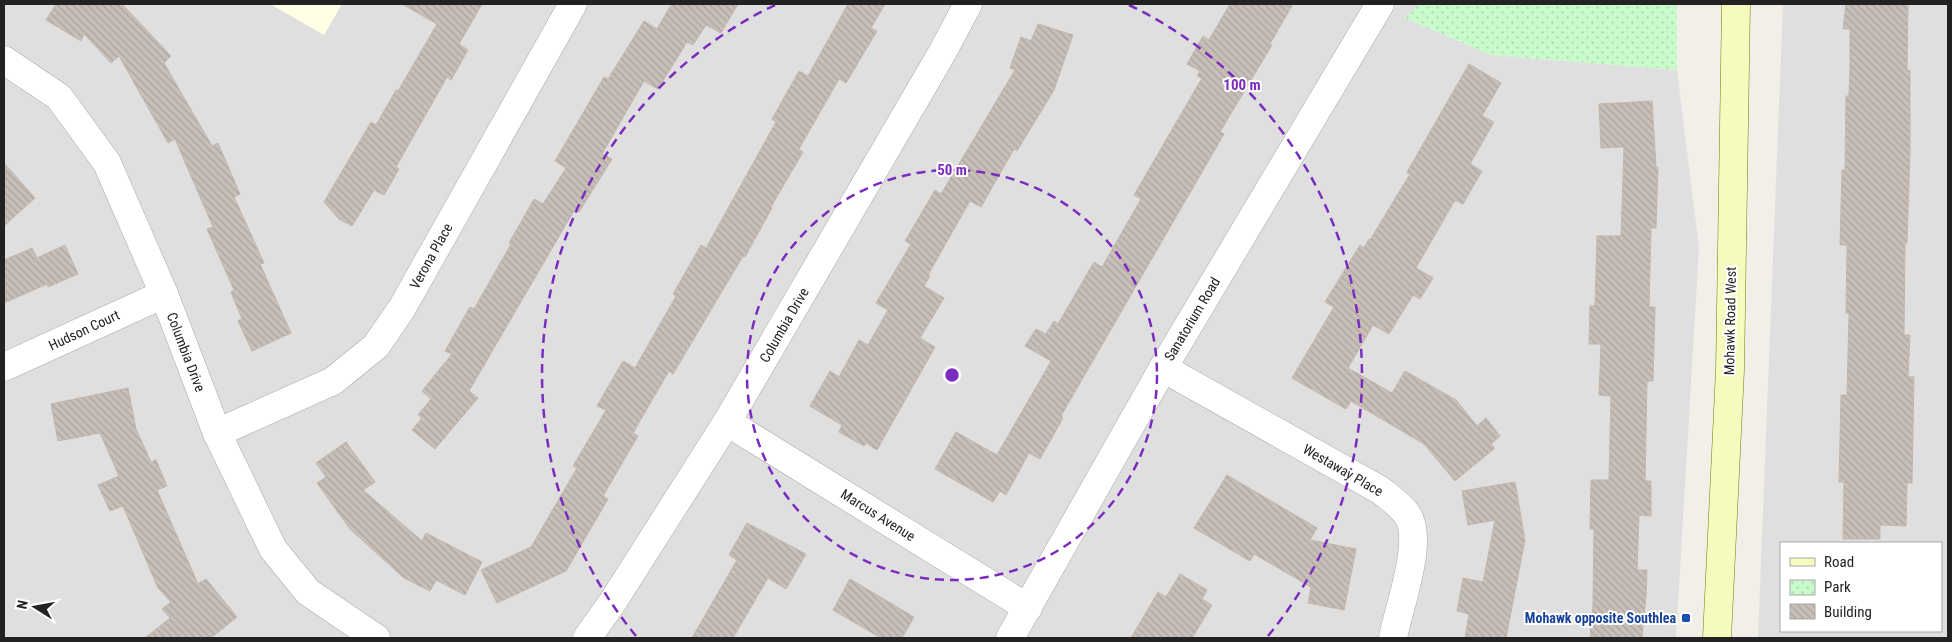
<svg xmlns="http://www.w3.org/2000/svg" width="1952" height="642" font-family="'Roboto Condensed',sans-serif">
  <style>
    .residential { fill: #e0dfdf; fill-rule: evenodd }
    .education { fill: #ffffe5 }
    .park { fill: url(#park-dots) }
    .building { fill: url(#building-back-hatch); stroke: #c4b6ab }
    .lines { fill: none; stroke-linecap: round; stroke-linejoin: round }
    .street-casing { stroke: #a9a9a9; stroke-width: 29 }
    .secondary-casing { stroke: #707d05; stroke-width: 29 }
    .street { stroke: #fff; stroke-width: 28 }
    .secondary { stroke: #f7fabf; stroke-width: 28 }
    .ring { fill: none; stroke: #7b2cbf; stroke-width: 2.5; stroke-dasharray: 9 6 }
    .transit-dot { fill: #1a4fb4; stroke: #fff; stroke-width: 2 }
    .labels { text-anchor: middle; stroke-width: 4; stroke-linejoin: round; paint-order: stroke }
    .street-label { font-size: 14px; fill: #222; stroke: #fff }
    .transit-label { font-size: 14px; font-weight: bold; fill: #164399; stroke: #fff; text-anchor: end }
    .centre { fill: #7b2cbf; stroke: #fff; stroke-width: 2.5 }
    .ring-label { font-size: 15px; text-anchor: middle; font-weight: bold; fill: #7b2cbf; stroke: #fff; stroke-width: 4; stroke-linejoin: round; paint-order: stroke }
  </style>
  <defs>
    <pattern id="park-dots" width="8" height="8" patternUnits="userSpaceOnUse" patternTransform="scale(1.25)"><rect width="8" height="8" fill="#c8facc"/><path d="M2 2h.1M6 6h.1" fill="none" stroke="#acd6af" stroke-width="1.8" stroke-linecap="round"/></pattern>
    <pattern id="building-back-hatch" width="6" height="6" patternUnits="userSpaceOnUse" patternTransform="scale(1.25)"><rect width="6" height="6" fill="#c7bfb8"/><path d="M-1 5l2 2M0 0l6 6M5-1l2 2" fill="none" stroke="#aba49e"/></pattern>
  </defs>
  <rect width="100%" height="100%" fill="#f2efe9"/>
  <!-- residential -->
  <g class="residential">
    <path d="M4,4H1419L1405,18L1491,55L1677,70L1699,247L1676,638H4Z"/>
    <path d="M1783,4H1948V638H1758ZM1781,543H1941V631H1781Z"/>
  </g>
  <!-- education -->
  <path class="education" d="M270,4H342L324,35Z"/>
  <!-- park -->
  <path class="park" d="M1419,4H1677V70L1491,55L1405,18Z"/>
  <!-- building -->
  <g class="building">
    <path d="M56,4H122L171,56L164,63L212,146L218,143L240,194L234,197L264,263L260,264L291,333L252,351L238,321L242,319L231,292L234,290L207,229L213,227L175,139L168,143L119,56L111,63L84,34L81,41L46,20Z"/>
    <path d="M402,4H482L459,44L468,50L451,80L447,77L396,167L399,169L384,195L374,190L352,226L339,219L324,202L371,122L376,125L396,90L398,91L437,24Z"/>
    <path d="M670,4H738L721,33L706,25L693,45L687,42L658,89L644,81L602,154L612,159L579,212L575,209L469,391L478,398L435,449L412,430L422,418L418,415L431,399L422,391L452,354L445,351L470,307L474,309L511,244L509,243L534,199L543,204L566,168L555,161L604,77L608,79L644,21L657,29L671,5Z"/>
    <path d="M848,4H885L871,28L877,31L846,83L839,79L799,149L803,152L771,207L772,208L745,257L743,256L673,374L669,371L633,433L638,436L603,496L608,499L566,571L497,603L481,570L531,547L577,468L573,466L606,410L597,406L623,361L635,368L676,296L673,294L701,245L706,248L776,122L772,119L799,71L808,76Z"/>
    <path d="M1230,4H1293L1270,44L1272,45L1220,132L1224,134L1065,409L1061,416L1063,418L1040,459L1029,453L1006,495L1000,491L993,502L935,469L956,432L997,455L1051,361L1025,346L1036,329L1046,334L1054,321L1058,324L1094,262L1102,267L1141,199L1134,195L1202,78L1197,76L1200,71L1187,64L1203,36L1209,40Z"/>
    <path d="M1846,4H1908L1907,70H1910V151L1907,243H1905L1904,335H1910L1908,377H1914L1912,483H1907L1906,526L1880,525V539H1843L1844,482H1839L1841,395H1847L1849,314L1846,313L1847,245H1840L1842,170H1845L1846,96H1849L1850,67V29H1843Z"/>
    <path d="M1038,24L1073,35L1054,90L1017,151L1014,149L981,207L970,201L928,275L930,276L924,286L944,298L920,338L935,347L877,450L866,443L864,446L839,432L842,425L810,406L830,371L839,377L859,340L868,345L888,310L876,303L911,244L905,241L935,190L941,194L1015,70L1010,68L1021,37L1031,41Z"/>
    <path d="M1469,64L1501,83L1482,116L1494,122L1470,164L1482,171L1463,204L1455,200L1416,268L1433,278L1420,299L1413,295L1389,334L1373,325L1348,368L1392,393L1405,371L1456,400L1477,426L1486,418L1500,436L1491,444L1495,448L1455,481L1424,444L1351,401L1346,409L1292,378L1334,307L1325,302L1360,245L1364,248L1369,239L1370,240L1410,174L1407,172Z"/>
    <path d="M1652,101L1656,167L1658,168L1656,228H1651L1649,307H1655L1654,345L1653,381H1647L1645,481H1651V516L1639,515L1637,570H1647L1646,596L1642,638H1590L1593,605L1594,529H1590L1591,480H1609L1611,396L1599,395L1601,344H1589L1590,306H1595L1597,236H1621L1624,147L1601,148L1599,104Z"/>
    <path d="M4,163L35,198L4,226Z"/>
    <path d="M65,245L78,274L48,287L47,284L4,303V260L32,248L37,258Z"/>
    <path d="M128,388L136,429L151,462L156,460L167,486L157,490L198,584L206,579L237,617L211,638H145L170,618L162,609L171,602L158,588L123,506L110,511L98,485L119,476L100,433L58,441L51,404Z"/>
    <path d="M346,442L375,482L363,490L422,541L426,533L482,562L465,595L436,580L430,591L404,578L350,529L317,483L326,477L316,463Z"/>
    <path d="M1227,475L1317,528L1310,540L1356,549L1344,610L1308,603L1311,587L1254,554L1250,561L1194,528Z"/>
    <path d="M1515,482L1525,540L1506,638H1465L1469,614L1457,611L1463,578L1483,582L1495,520L1468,525L1462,491Z"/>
    <path d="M747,523L806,554L786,589L768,578L733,638H692L737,560L729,555Z"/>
    <path d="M1180,574L1207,590L1202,599L1212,605L1192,638H1131L1158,592L1166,597Z"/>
    <path d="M850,579L914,617L902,638H881L833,610Z"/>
  </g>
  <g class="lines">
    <!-- street casing -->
    <g class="street-casing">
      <g id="street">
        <path d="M4,60L59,97L107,163L164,294L217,433L273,549L308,592L376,638"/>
        <path d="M4,367L164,294"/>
        <path d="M1163,368L1380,490C1389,497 1399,504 1406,513C1426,537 1398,609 1393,638"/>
        <path d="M727,422L1028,608"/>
        <path d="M217,433L333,381L376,346L402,308L573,4"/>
        <path d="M587,638L612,603L727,422L942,53L968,4"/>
        <path d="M1010,638L1163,368L1380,4"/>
      </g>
    </g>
    <!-- secondary casing -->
    <g class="secondary-casing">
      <path id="secondary" d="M1717,638L1730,370L1736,4"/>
    </g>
    <!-- street -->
    <use href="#street" class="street"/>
    <!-- secondary -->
    <use href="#secondary" class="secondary"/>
  </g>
  <!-- distance rings -->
  <g class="ring">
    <circle cx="952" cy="375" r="205"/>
    <path d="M636 636A410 410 0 0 1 775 5M1129 5A410 410 0 0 1 1268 636"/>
  </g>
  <!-- markers -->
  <rect class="transit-dot" x="1681" y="613" width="10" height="10" rx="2.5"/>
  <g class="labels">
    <!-- street labels -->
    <g class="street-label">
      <text transform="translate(431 256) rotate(-61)" y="5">Verona Place</text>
      <text transform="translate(1192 319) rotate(-59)" y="5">Sanatorium Road</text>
      <text transform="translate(1730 321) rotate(-89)" y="5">Mohawk Road West</text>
      <text transform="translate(784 325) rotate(-60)" y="5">Columbia Drive</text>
      <text transform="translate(84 330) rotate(-25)" y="5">Hudson Court</text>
      <text transform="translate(186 352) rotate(69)" y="5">Columbia Drive</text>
      <text transform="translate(1343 470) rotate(30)" y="5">Westaway Place</text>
      <text transform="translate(878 515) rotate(32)" y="5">Marcus Avenue</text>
    </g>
    <!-- transit labels -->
    <g class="transit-label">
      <text x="1676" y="623">Mohawk opposite Southlea</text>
    </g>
  </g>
  <circle cx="952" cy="375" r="8" class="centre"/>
  <g class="ring-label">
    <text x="1242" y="90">100 m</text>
    <text x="952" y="175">50 m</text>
  </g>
  <!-- border -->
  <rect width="1952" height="642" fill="none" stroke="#222222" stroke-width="10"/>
  <!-- legend -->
  <rect x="1780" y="542" width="162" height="90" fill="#ffffff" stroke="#a7a7a7"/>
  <rect x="1790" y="558" width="25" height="8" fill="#f7fabf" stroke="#a7a7a7"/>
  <text x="1824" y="567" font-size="15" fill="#222222">Road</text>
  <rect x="1790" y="580" width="25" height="15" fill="url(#park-dots)" stroke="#a7a7a7"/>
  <text x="1824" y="592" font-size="15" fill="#222222">Park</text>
  <rect x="1790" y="604" width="25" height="15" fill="url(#building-back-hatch)" stroke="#a7a7a7"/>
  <text x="1824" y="617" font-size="15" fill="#222222">Building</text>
  <!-- north arrow -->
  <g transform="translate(35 607) rotate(281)" stroke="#ffffff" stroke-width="4" paint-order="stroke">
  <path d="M0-4L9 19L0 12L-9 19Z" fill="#222222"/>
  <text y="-8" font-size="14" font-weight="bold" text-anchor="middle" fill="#222222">N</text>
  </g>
</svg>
